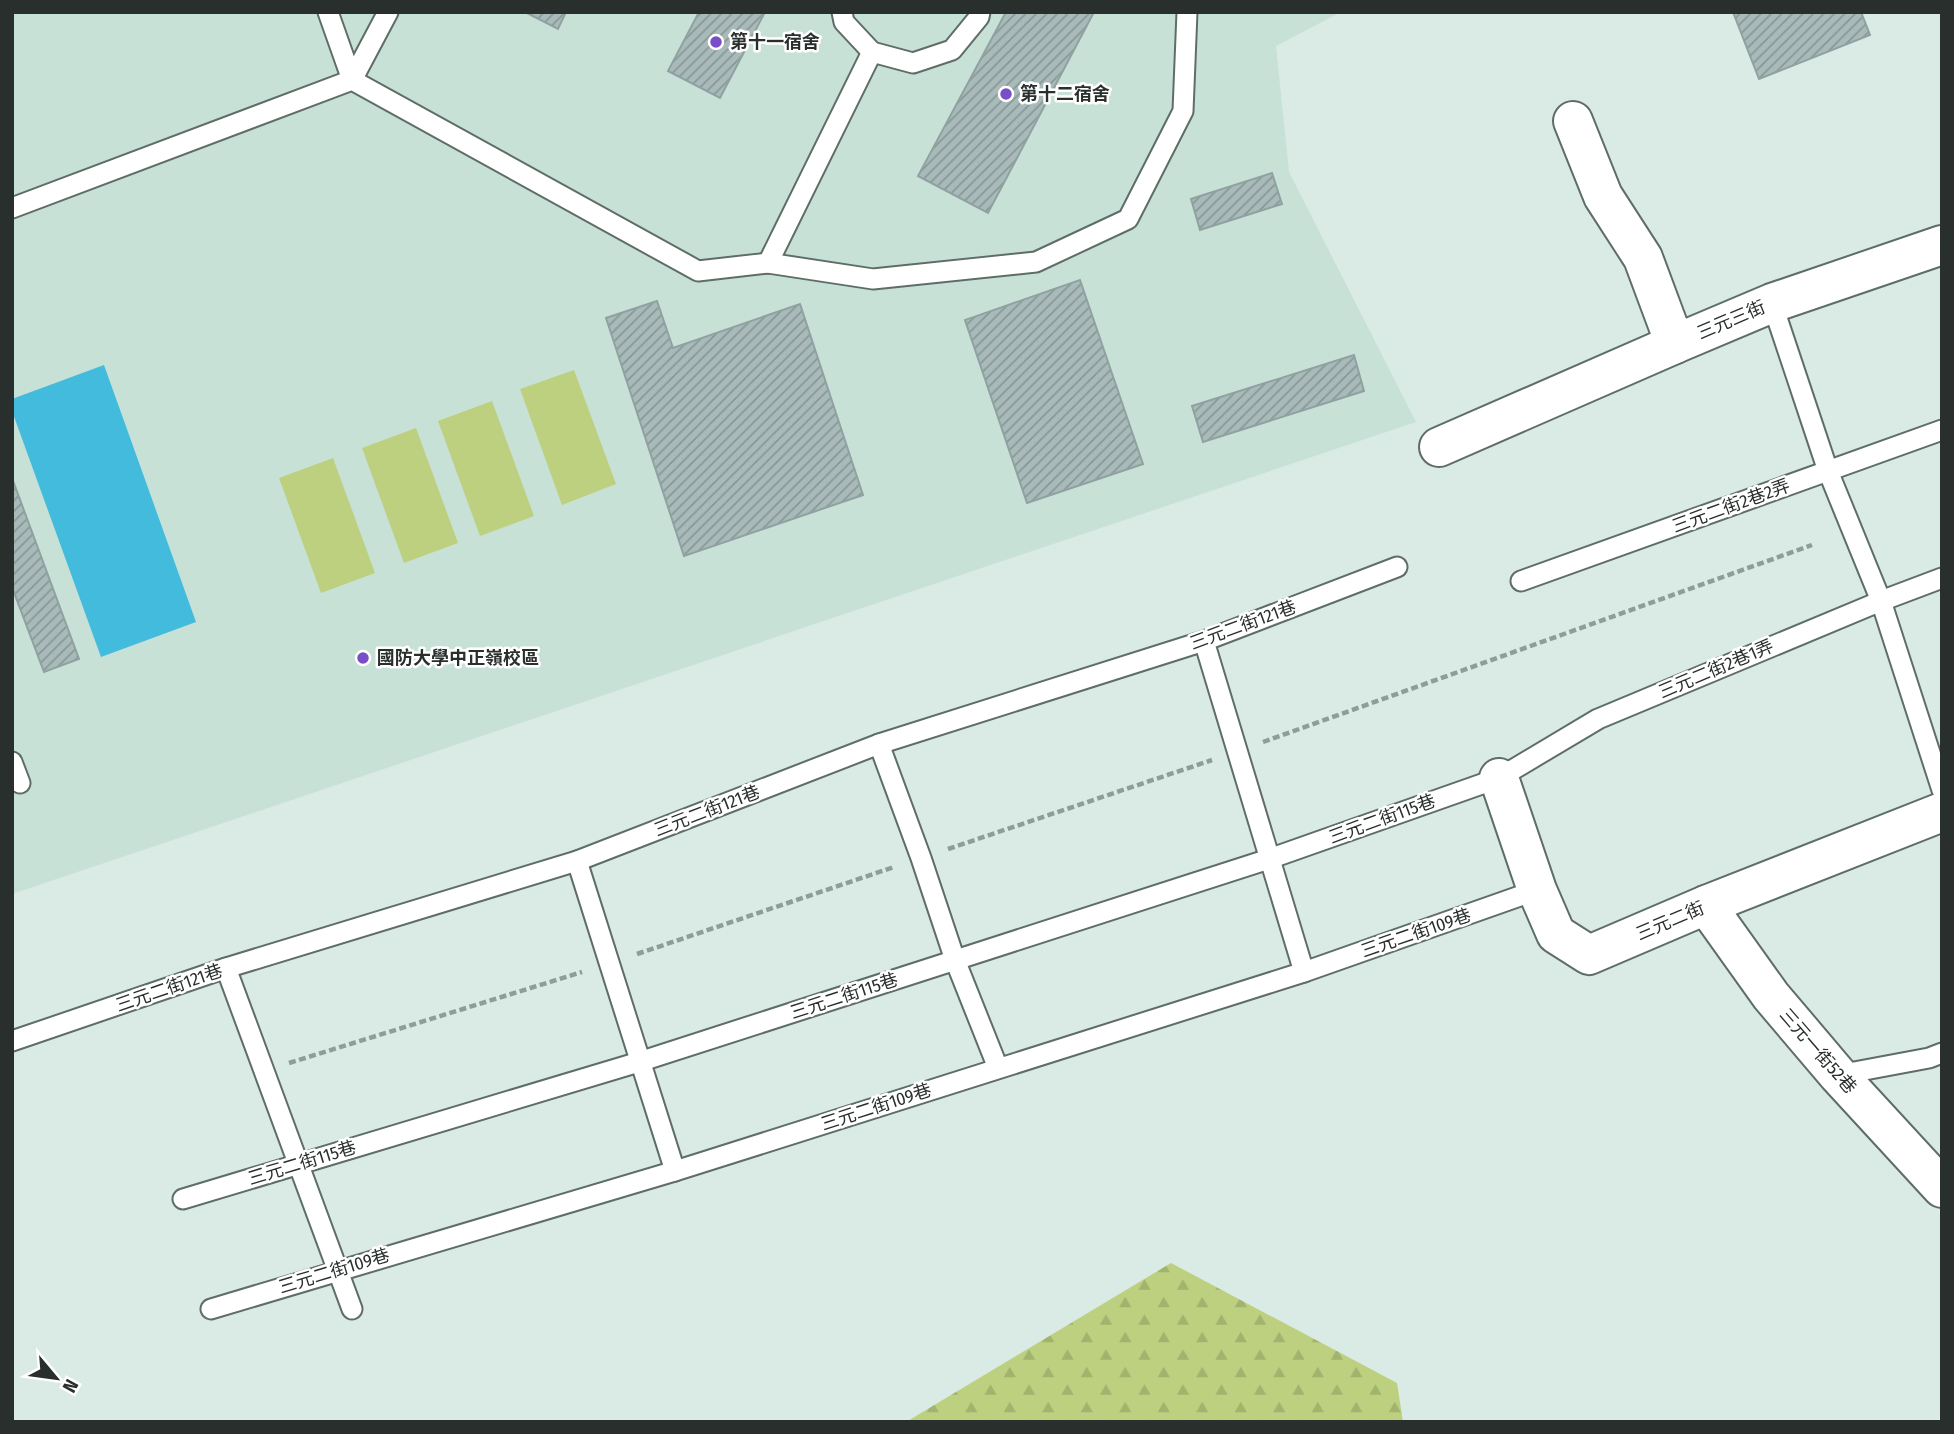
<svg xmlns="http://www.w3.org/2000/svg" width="1954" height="1434" font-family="'Fira Sans Condensed','Noto Sans TC',sans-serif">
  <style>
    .built { fill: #c8e1d7 }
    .forest { fill: url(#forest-firs) }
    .pitch { fill: #bcd07f }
    .water { fill: #42bbdd }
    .building { fill: url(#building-hatch); stroke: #90a1a1; stroke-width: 2 }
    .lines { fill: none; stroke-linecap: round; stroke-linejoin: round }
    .service-casing { stroke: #5e6d67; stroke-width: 23 }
    .minor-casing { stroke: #5e6d67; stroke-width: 42 }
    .path { stroke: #909c98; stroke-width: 4.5; stroke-dasharray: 7 3.5; stroke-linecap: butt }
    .service { stroke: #fff; stroke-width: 19 }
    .minor { stroke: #fff; stroke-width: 38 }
    .poi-dot { fill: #794fc8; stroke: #fff; stroke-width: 2.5 }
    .labels { text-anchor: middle; stroke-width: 5; stroke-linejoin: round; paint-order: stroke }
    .poi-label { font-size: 18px; font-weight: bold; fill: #292f2d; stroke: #fff; text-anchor: start }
    .street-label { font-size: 18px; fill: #292f2d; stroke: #fff }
  </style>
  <defs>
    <pattern id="forest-firs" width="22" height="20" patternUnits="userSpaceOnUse" patternTransform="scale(1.75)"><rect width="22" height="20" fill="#bcd07f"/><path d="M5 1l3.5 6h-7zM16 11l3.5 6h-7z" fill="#a2b36e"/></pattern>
    <pattern id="building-hatch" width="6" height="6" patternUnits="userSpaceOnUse" patternTransform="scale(1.75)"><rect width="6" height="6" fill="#a8bab9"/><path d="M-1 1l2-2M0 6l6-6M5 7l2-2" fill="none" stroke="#899897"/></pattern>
  </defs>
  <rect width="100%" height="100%" fill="#daeae4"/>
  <!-- built -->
  <path class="built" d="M12,12H1341L1276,46L1289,172L1416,422L12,894Z"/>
  <!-- forest -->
  <path class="forest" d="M1171,1263L1397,1383L1403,1422H906Z"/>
  <!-- pitch -->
  <g class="pitch">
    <path d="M574,370L616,484L562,505L520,389Z"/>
    <path d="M492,401L534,516L480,536L438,421Z"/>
    <path d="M416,428L458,543L404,563L362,448Z"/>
    <path d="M333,458L375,573L321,593L279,478Z"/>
  </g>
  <!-- water -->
  <path class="water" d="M104,365L196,622L101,657L12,411V399Z"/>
  <!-- building -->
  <g class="building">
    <path d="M525,12H566L558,29Z"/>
    <path d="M699,12H765L720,98L668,71Z"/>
    <path d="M1006,12H1094L988,213L918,176Z"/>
    <path d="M1733,12H1861L1870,35L1759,79Z"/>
    <path d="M1272,173L1282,204L1200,230L1191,199Z"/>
    <path d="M1080,280L1143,464L1027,503L965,320Z"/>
    <path d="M657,301L673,348L800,304L863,495L684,556L606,318Z"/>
    <path d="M1354,355L1364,391L1203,442L1192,406Z"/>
    <path d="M12,478L79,659L44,672L12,587Z"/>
  </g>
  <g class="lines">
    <!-- service casing -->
    <g class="service-casing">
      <g id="service">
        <path d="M328,12L352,80L388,12"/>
        <path d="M842,12L844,22L872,52L913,63L952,50L979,17L980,12"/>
        <path d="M12,208L352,80L698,271L768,263L873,279L1036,262L1128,219L1183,111L1187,12"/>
        <path d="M768,263L872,52"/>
        <path d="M1772,303L1828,471L1881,601L1942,790"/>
        <path d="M1521,581L1942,430"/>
        <path d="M1204,641L1304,972"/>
        <path d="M879,744L921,858L955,960L998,1068"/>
        <path d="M12,762L20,783"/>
        <path d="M577,861L675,1171"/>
        <path d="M226,968L352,1309"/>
        <path d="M12,1041L226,968L577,861L879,744L1204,641L1397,567"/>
        <path d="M1838,1075L1929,1058L1942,1053"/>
        <path d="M183,1199L639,1062L1269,859L1499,778L1598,719L1881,601L1942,578"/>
        <path d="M211,1309L675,1171L1304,972L1537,890"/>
      </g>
    </g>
    <!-- minor casing -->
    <g class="minor-casing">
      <g id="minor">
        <path d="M1573,121L1603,196L1643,258L1675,344L1772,303L1942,245"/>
        <path d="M1439,447L1675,344"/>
        <path d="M1499,778L1537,890L1556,934L1589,955L1706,905L1942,812"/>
        <path d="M1706,905L1771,996L1838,1075L1942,1188"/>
      </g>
    </g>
    <!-- path -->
    <g class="path">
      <path d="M1263,742L1812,545"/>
      <path d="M948,849L1212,760"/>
      <path d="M637,954L894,867"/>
      <path d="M289,1063L582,972"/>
    </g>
    <!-- service -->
    <use href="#service" class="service"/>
    <!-- minor -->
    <use href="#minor" class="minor"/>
  </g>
  <!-- markers -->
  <g class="poi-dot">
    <circle cx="716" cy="42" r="7"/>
    <circle cx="1006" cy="94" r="7"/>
    <circle cx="363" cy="658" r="7"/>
  </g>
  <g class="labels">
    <!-- poi labels -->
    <g class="poi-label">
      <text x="730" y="48">第十一宿舍</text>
      <text x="1020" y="100">第十二宿舍</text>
      <text x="377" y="664">國防大學中正嶺校區</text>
    </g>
    <!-- street labels -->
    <g class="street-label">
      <text transform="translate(1731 320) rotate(-23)" y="6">三元三街</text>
      <text transform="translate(1731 506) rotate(-20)" y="6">三元二街2巷2弄</text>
      <text transform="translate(1243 625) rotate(-20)" y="6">三元二街121巷</text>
      <text transform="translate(1716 669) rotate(-23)" y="6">三元二街2巷1弄</text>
      <text transform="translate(707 811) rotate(-21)" y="6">三元二街121巷</text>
      <text transform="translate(1382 819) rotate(-20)" y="6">三元二街115巷</text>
      <text transform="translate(1670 921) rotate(-23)" y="6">三元二街</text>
      <text transform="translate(1416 933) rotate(-19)" y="6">三元二街109巷</text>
      <text transform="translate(169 988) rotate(-19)" y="6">三元二街121巷</text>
      <text transform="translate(844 996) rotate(-18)" y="6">三元二街115巷</text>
      <text transform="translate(1818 1051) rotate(49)" y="6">三元一街52巷</text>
      <text transform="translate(876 1107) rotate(-18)" y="6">三元二街109巷</text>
      <text transform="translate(302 1163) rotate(-17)" y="6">三元二街115巷</text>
      <text transform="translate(334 1271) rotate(-17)" y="6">三元二街109巷</text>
    </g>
  </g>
  <!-- border -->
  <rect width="1954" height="1434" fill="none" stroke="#292f2d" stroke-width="28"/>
  <!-- north arrow -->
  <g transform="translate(56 1378) rotate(119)" stroke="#ffffff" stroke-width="5" paint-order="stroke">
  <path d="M0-5L12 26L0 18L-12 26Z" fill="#292f2d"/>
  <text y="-10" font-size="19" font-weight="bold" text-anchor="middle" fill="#292f2d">N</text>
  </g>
</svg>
